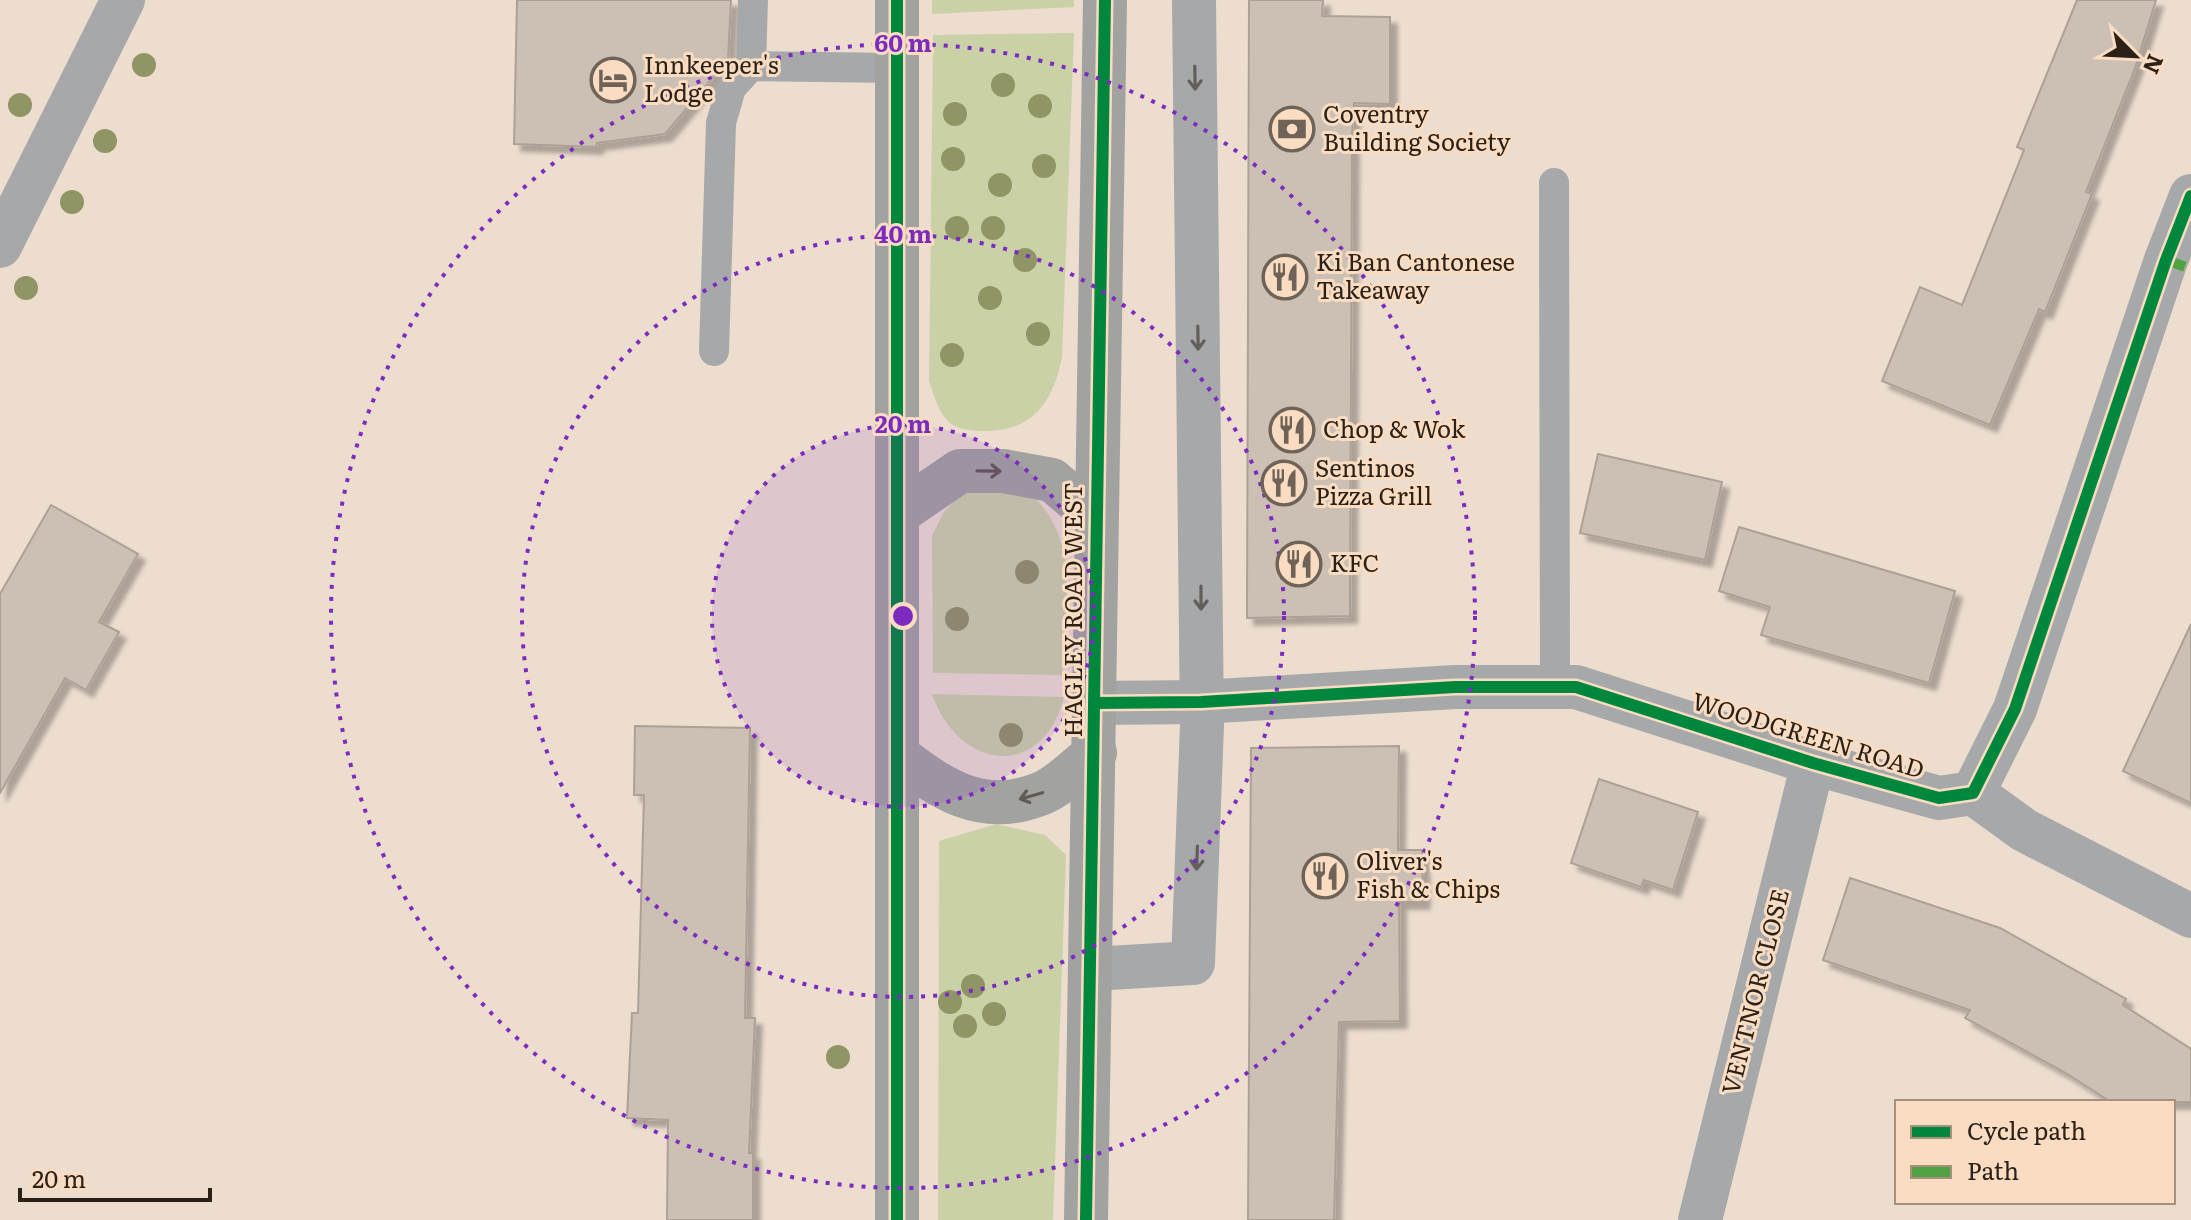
<svg xmlns="http://www.w3.org/2000/svg" width="2191" height="1220" font-family="Literata,serif">
  <style>
    .green { fill: #cad1a7 }
    .building { fill: #ccc0b5; stroke: #ada196; stroke-width: 2; filter: url(#shadow) }
    .lines { fill: none; stroke-linecap: round; stroke-linejoin: round }
    .service { stroke: #a6a8a9; stroke-width: 30 }
    .minor { stroke: #a6a8a9; stroke-width: 44 }
    .trunk { stroke: #a2a2a0; stroke-width: 44 }
    .quiet { stroke: #51a240; stroke-width: 10; stroke-dasharray: 20 10; stroke-linecap: butt }
    .cycleway-casing { stroke: #f9dcc2; stroke-width: 17 }
    .cycleway { stroke: #00873e; stroke-width: 12 }
    .tree { fill: #909565 }
    .oneway { stroke: #625e59 }
    .oneway2 { stroke: #615b55 }
    .ring { fill: none; stroke: #7b2cbf; stroke-width: 4; stroke-dasharray: 4 8 }
    .labels { text-anchor: middle; stroke-width: 6; stroke-linejoin: round; paint-order: stroke }
    .poi-label { font-size: 24px; fill: #2b2117; stroke: #f9dcc2; text-anchor: start }
    .street-label { font-size: 24px; fill: #2b2117; stroke: #f9dcc2 }
    .centre { fill: #7b2cbf; stroke: #f9dcc2; stroke-width: 4 }
    .ring-label { font-size: 24px; text-anchor: middle; font-weight: bold; fill: #7b2cbf; stroke: #f9dcc2; stroke-width: 6; stroke-linejoin: round; paint-order: stroke }
  </style>
  <defs>
    <filter id="shadow"><feDropShadow dx="7" dy="7" stdDeviation="2" flood-color="#0004"/></filter>
  </defs>
  <rect width="100%" height="100%" fill="#ecddcf"/>
  <!-- green -->
  <g class="green">
    <path d="M932,0H1074V7L932,14Z"/>
    <path d="M1074,33L1062,357C1054,398 1036,429 990,431C980,431 962,431 953,425C939,416 934,395 929,381L933,35Z"/>
    <path d="M1024,488C1084,536 1064,606 1062,675L933,673L932,536L943,513L963,492Z"/>
    <path d="M932,694L1064,697C1042,782 958,770 932,694Z"/>
    <path d="M996,824L1045,835L1066,855L1053,1220H938L939,841Z"/>
  </g>
  <!-- building -->
  <g class="building">
    <path d="M517,0H731L728,60L665,134L597,143L596,147L514,144Z"/>
    <path d="M1249,0H1323L1322,16L1390,17V104L1354,103L1352,134L1350,616L1247,618Z"/>
    <path d="M2077,0H2156L2135,68L2086,192L2092,194L2045,312L2039,309L1990,425L1882,381L1920,287L1962,305L2024,150L2017,147Z"/>
    <path d="M1598,454L1722,482L1705,560L1580,533Z"/>
    <path d="M51,505L138,554L99,622L119,632L86,690L65,678L0,793V594Z"/>
    <path d="M1739,527L1955,591L1929,683L1761,635L1770,607L1719,591Z"/>
    <path d="M2191,624V803L2123,771Z"/>
    <path d="M635,726L750,728L745,1018H755L749,1153H753V1220H667L668,1120L627,1118L632,1013H638L644,795H634Z"/>
    <path d="M1399,746L1398,850H1422L1423,902H1399L1400,1021L1339,1022L1334,1220H1248L1251,748Z"/>
    <path d="M1599,779L1698,812L1673,890L1644,880L1641,887L1571,863Z"/>
    <path d="M1850,878L2000,928L2126,999L2123,1005L2191,1049V1102H2111L2064,1072L1965,1018L1970,1010L1823,960Z"/>
  </g>
  <g class="lines">
    <!-- service -->
    <g class="service">
      <path d="M751,66L753,0"/>
      <path d="M1554,183L1555,687"/>
      <path d="M714,351L721,123L731,88L751,66L897,68"/>
    </g>
    <!-- minor -->
    <g class="minor">
      <path d="M0,246L123,0"/>
      <path d="M1095,703L1201,702L1455,687H1576L1813,763L1939,798L1973,793L2015,709L2166,260L2191,196"/>
      <path d="M1973,793L2024,830L2191,916"/>
      <path d="M1092,969L1193,963L1202,725L1194,0"/>
      <path d="M1700,1220L1813,763"/>
    </g>
    <!-- trunk -->
    <g class="trunk">
      <path d="M897,514L960,471H1003L1052,480L1096,517"/>
      <path d="M897,755C942,789 981,817 1040,794C1059,787 1079,766 1095,753"/>
      <path d="M897,1220V0"/>
      <path d="M1086,1220L1105,0"/>
    </g>
    <!-- quiet -->
    <path class="quiet" d="M2166,260L2191,269"/>
    <!-- cycleway casing -->
    <g class="cycleway-casing">
      <g id="cycleway">
        <path d="M1095,703L1201,702L1455,687H1576L1813,763L1939,798L1973,793L2015,709L2166,260L2191,196"/>
        <path d="M897,1220V0"/>
        <path d="M1086,1220L1105,0"/>
      </g>
    </g>
    <!-- cycleway -->
    <use href="#cycleway" class="cycleway"/>
  </g>
  <!-- trees -->
  <g class="tree">
    <circle cx="144" cy="65" r="12"/>
    <circle cx="1003" cy="85" r="12"/>
    <circle cx="20" cy="105" r="12"/>
    <circle cx="1040" cy="106" r="12"/>
    <circle cx="955" cy="114" r="12"/>
    <circle cx="105" cy="141" r="12"/>
    <circle cx="953" cy="159" r="12"/>
    <circle cx="1044" cy="166" r="12"/>
    <circle cx="1000" cy="185" r="12"/>
    <circle cx="72" cy="202" r="12"/>
    <circle cx="957" cy="228" r="12"/>
    <circle cx="993" cy="228" r="12"/>
    <circle cx="1025" cy="260" r="12"/>
    <circle cx="26" cy="288" r="12"/>
    <circle cx="990" cy="298" r="12"/>
    <circle cx="1038" cy="334" r="12"/>
    <circle cx="952" cy="355" r="12"/>
    <circle cx="1027" cy="572" r="12"/>
    <circle cx="957" cy="619" r="12"/>
    <circle cx="1011" cy="735" r="12"/>
    <circle cx="973" cy="986" r="12"/>
    <circle cx="950" cy="1002" r="12"/>
    <circle cx="994" cy="1014" r="12"/>
    <circle cx="965" cy="1026" r="12"/>
    <circle cx="838" cy="1057" r="12"/>
  </g>
  <!-- one-way arrows -->
  <defs><path id="oneway-shaft" d="M-6 0H5M1.5-3L5.5 0L1.5 3" fill="none" stroke-width="1.6" stroke-linecap="round" stroke-linejoin="round" transform="scale(2)"/></defs>
  <g class="oneway">
    <use href="#oneway-shaft" transform="translate(1195 78) rotate(89)"/>
    <use href="#oneway-shaft" transform="translate(1198 338) rotate(89)"/>
    <use href="#oneway-shaft" transform="translate(1201 598) rotate(90)"/>
    <use href="#oneway-shaft" transform="translate(1197 858) rotate(92)"/>
  </g>
  <g class="oneway2">
    <use href="#oneway-shaft" transform="translate(989 471) rotate(1)"/>
    <use href="#oneway-shaft" transform="translate(1031 796) rotate(164)"/>
  </g>
  <!-- distance rings -->
  <circle cx="903" cy="616" r="191" fill="#7b2cbf" fill-opacity=".12"/>
  <g class="ring">
    <circle cx="903" cy="616" r="191"/>
    <circle cx="903" cy="616" r="381"/>
    <circle cx="903" cy="616" r="572"/>
  </g>
  <!-- icons -->
  <defs>
    <g id="hotel-ring" transform="scale(2.3)"><circle r="9.5" fill="#f9dcc2" stroke="#6f6357" stroke-width="1.5"/><path d="M-6-4.5h1.5V1H6V5H4.5V3h-9V5H-6ZM-4 0a1.8 1.8 0 1 1 3.6 0ZM.5 0V-2.5h3Q6-2.5 6 0Z" fill="#6f6357"/></g>
    <g id="bank-ring" transform="scale(2.3)"><circle r="9.5" fill="#f9dcc2" stroke="#6f6357" stroke-width="1.5"/><path d="M-6-4H6V4H-6ZM0-2.3a2.3 2.3 0 1 0 0 4.6a2.3 2.3 0 1 0 0-4.6Z" fill="#6f6357"/></g>
    <g id="restaurant-ring" transform="scale(2.3)"><circle r="9.5" fill="#f9dcc2" stroke="#6f6357" stroke-width="1.5"/><path d="M-5-6h1v4h1v-4h1v4h1v-4h1v5L-1.5 .5V6h-2V.5L-5-1ZM5-6V6H3V1.5H1.5Q1.5-4 5-6Z" fill="#6f6357"/></g>
  </defs>
  <g fill-rule="evenodd">
    <use href="#hotel-ring" x="613" y="80"/>
    <use href="#bank-ring" x="1292" y="129"/>
    <use href="#restaurant-ring" x="1285" y="277"/>
    <use href="#restaurant-ring" x="1292" y="430"/>
    <use href="#restaurant-ring" x="1284" y="483"/>
    <use href="#restaurant-ring" x="1299" y="564"/>
    <use href="#restaurant-ring" x="1325" y="876"/>
  </g>
  <g class="labels">
    <!-- poi labels -->
    <g class="poi-label">
      <text x="644" y="74">Innkeeper's<tspan x="644" dy="28">Lodge</tspan></text>
      <text x="1323" y="123">Coventry<tspan x="1323" dy="28">Building Society</tspan></text>
      <text x="1316" y="271">Ki Ban Cantonese<tspan x="1316" dy="28">Takeaway</tspan></text>
      <text x="1323" y="438">Chop &amp; Wok</text>
      <text x="1315" y="477">Sentinos<tspan x="1315" dy="28">Pizza Grill</tspan></text>
      <text x="1330" y="572">KFC</text>
      <text x="1356" y="870">Oliver's<tspan x="1356" dy="28">Fish &amp; Chips</tspan></text>
    </g>
    <!-- street labels -->
    <g class="street-label">
      <text transform="translate(1074 610) rotate(-90)" y="8">HAGLEY ROAD WEST</text>
      <text transform="translate(1808 736) rotate(17)" y="8">WOODGREEN ROAD</text>
      <text transform="translate(1756 992) rotate(-76)" y="8">VENTNOR CLOSE</text>
    </g>
  </g>
  <circle cx="903" cy="616" r="12" class="centre"/>
  <g class="ring-label">
    <text x="903" y="52">60 m</text>
    <text x="903" y="243">40 m</text>
    <text x="903" y="433">20 m</text>
  </g>
  <!-- legend -->
  <rect x="1895" y="1100" width="280" height="104" fill="#f9dcc2" stroke="#a7917e" stroke-width="2"/>
  <rect x="1911" y="1126" width="40" height="12" fill="#00873e" stroke="#a7917e" stroke-width="2"/>
  <text x="1967" y="1140" font-size="24" fill="#2b2117">Cycle path</text>
  <rect x="1911" y="1166" width="40" height="12" fill="#51a240" stroke="#a7917e" stroke-width="2"/>
  <text x="1967" y="1180" font-size="24" fill="#2b2117">Path</text>
  <!-- north arrow -->
  <g transform="translate(2135 56) rotate(114)" stroke="#f9dcc2" stroke-width="6" paint-order="stroke">
  <path d="M0-6L14 30L0 20L-14 30Z" fill="#2b2117"/>
  <text y="-12" font-size="22" font-weight="bold" text-anchor="middle" fill="#2b2117">N</text>
  </g>
  <!-- scale -->
  <path d="M20 1188v12h190v-12" fill="none" stroke="#2b2117" stroke-width="4"/>
  <text x="32" y="1188" font-size="24" fill="#2b2117" stroke="#f9dcc2" stroke-width="6" paint-order="stroke">20 m</text>
</svg>
